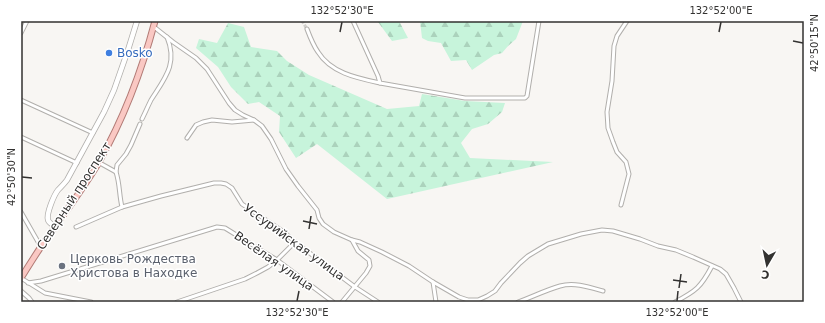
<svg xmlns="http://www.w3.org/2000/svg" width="825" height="323" font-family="'DejaVu Sans',sans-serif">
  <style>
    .forest { fill: url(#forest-firs) }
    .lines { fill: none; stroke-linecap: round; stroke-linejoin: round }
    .street-tunnel { stroke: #d1cfcc; stroke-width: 3; stroke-dasharray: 3 1.5; stroke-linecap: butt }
    .street-casing { stroke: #b1afac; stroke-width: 5 }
    .secondary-casing { stroke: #b1afac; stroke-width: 6 }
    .primary-casing { stroke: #b27b76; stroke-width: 7 }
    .street { stroke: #fff; stroke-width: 3 }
    .secondary { stroke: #fff; stroke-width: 4.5 }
    .primary { stroke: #fac8c3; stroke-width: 5 }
    .ticks { fill: none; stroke: #333231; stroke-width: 1.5 }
    .shop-dot { fill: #3f7fe0; stroke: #fff; stroke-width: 1.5 }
    .worship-dot { fill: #6b7280; stroke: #fff; stroke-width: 1.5 }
    .labels { text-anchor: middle; stroke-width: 3; stroke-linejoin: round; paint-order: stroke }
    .shop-label { font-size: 12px; fill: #366cbe; stroke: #fff; text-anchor: start }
    .street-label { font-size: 12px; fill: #333231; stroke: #fff }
    .worship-label { font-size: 12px; fill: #5b616d; stroke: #fff; text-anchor: start }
    .neatline { fill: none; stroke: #333231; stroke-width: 1.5 }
    .ticks-label { font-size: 10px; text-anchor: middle; fill: #333231 }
  </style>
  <defs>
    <pattern id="forest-firs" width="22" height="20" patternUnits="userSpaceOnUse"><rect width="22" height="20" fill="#c7f4db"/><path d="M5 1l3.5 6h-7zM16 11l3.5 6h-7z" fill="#abd2bc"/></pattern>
  </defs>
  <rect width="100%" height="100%" fill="#f8f6f3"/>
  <!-- forest -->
  <g class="forest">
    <path d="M373,21H399L408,38L392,41L378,22Z"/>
    <path d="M420,21H523L516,39L508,46L502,53L494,55L472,70L466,60L451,61L441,43L428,41L422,38Z"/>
    <path d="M228,23L244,27L251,47L277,51L287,61L309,75L387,109L419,106L422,94L465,101L505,103L502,112L488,124L472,129L461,143L470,158L553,162L387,199L317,144L296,158L279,132L280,116L259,102L248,104L231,87L218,67L196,48L199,39L217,43Z"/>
  </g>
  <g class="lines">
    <!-- street-tunnel -->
    <path class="street-tunnel" d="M302,21L307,29"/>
    <!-- street casing -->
    <g class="street-casing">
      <g id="street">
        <path d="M353,21L378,76L380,83L465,98H525L527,96L539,21"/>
        <path d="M154,27L173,42L196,58L207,69L229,103L235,110L243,115L254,120L262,126L271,139L286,169L298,186L317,210L319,218L323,224L334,232L352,240L358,251L369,260L370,266L366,273L342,302"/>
        <path d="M307,29C310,37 313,45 318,52C331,73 357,78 380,83"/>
        <path d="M21,33L27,21"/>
        <path d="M21,100L93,133"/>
        <path d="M142,119C145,113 148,106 151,100C165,78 178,64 167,37"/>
        <path d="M21,137L77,163"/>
        <path d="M187,138L196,125L203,122L212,120L232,122L254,120"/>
        <path d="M98,162L116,172C120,184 119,195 122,207"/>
        <path d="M116,172L117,165L126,154L131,145L140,124"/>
        <path d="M621,205L629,174L626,162L617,152L613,142L608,128L607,112L612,81L614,46L617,36L627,21"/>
        <path d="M21,212L41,247"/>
        <path d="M76,227L122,207L161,196L214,183H221L226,184L232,188L242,204L284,232L295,242L355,287L378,302"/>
        <path d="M352,240L360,242L382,252L409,266L433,282L459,297L468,300H478L487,296L495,291L501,283L520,263L528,256L548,244L581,234L602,230L613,231L640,239L658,246L676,250L693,257L720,269L726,274L734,288L741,302"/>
        <path d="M21,278L45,293L91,302"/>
        <path d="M433,282L436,302"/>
        <path d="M28,283L41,281L217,227L225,228L277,260L333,302"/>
        <path d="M21,291L29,298L32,302"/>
        <path d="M177,302L245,279L257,273L268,267L277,260L295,242"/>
        <path d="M518,302C532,297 546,290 560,286C574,282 589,287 603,291"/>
        <path d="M675,302C696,291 701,287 712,266"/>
      </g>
    </g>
    <!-- secondary casing -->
    <g class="secondary-casing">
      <path id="secondary" d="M55,226C53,225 49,223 48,220C46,214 54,195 58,190C61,187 64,184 67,180L104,112L114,90L128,50L137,21"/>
    </g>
    <!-- primary casing -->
    <g class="primary-casing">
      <path id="primary" d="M21,278C30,264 38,250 48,237C65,212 84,188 99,162C124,118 142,70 155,21"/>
    </g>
    <!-- street -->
    <use href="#street" class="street"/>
    <!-- secondary -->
    <use href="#secondary" class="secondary"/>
    <!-- primary -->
    <use href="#primary" class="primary"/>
  </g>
  <!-- ticks -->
  <path class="ticks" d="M340,32L342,22M719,32L721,22M793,41L803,43M22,177L32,178M303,221L317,224M309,229L311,216M673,280L687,282M679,288L681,274M297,301L299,291M677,301L678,291"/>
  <!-- markers -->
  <circle class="shop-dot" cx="109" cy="53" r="4"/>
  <circle class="worship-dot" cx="62" cy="266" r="4"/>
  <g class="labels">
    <!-- shop labels -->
    <g class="shop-label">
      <text x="117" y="57">Bosko</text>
    </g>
    <!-- street labels -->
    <g class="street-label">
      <text transform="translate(74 196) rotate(-57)" y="4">Северный проспект</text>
      <text transform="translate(294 242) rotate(36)" y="4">Уссурийская улица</text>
      <text transform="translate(274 261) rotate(35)" y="4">Весёлая улица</text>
    </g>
    <!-- worship labels -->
    <g class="worship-label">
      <text x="70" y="263">Церковь Рождества<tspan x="70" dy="14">Христова в Находке</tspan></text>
    </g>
  </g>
  <!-- border -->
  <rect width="825" height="323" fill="none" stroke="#ffffff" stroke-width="44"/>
  <!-- north arrow -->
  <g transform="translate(767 265) rotate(189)" stroke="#ffffff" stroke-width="3" paint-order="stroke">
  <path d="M0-3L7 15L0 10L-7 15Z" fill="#333231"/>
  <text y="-6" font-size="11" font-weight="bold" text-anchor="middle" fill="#333231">С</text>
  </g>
  <rect x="22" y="22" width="781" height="279" class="neatline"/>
  <g class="ticks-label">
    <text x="342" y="14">132°52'30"E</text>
    <text x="721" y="14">132°52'00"E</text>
    <text transform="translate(814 43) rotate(-90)" y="4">42°50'15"N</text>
    <text transform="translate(11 177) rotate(-90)" y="4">42°50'30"N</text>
    <text x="297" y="316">132°52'30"E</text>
    <text x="677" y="316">132°52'00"E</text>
  </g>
</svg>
